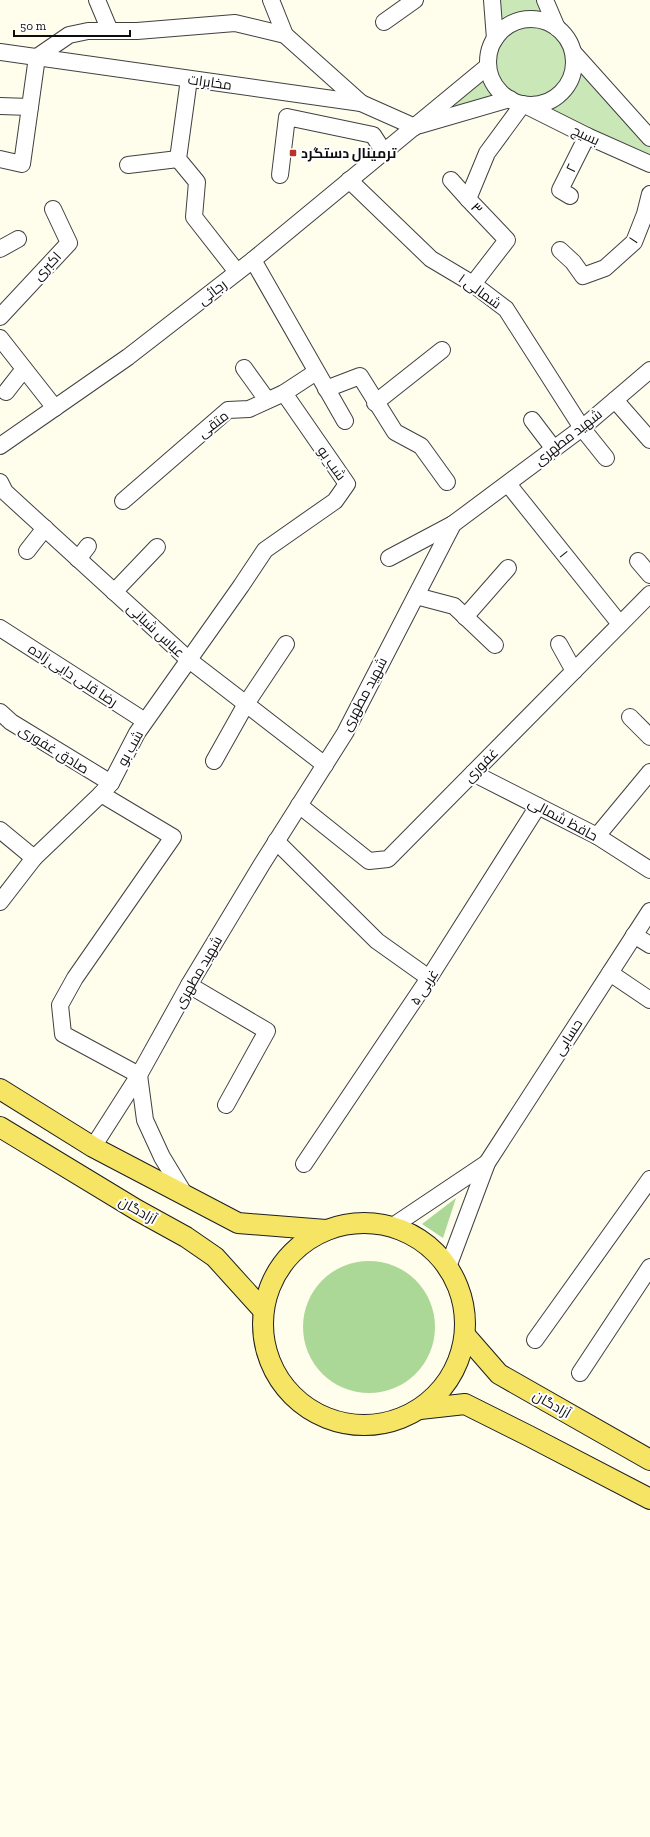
<svg xmlns="http://www.w3.org/2000/svg" width="650" height="1837" font-family="'Zilla Slab',Cairo,serif">
  <style>
    .green { fill: #cae8b7 }
    .forest { fill: #acd897 }
    .lines { fill: none; stroke-linecap: round; stroke-linejoin: round }
    .minor-casing { stroke: #404040; stroke-width: 18 }
    .major-casing { stroke: #1e1e1e; stroke-width: 22 }
    .minor { stroke: #fff; stroke-width: 16 }
    .major { stroke: #f6e565; stroke-width: 20 }
    .poi-dot { fill: #b93428; stroke: #fff; stroke-width: 1.5 }
    .labels { text-anchor: middle; stroke-width: 4; stroke-linejoin: round; paint-order: stroke }
    .street-label { font-size: 14px; fill: #0d0d0d; stroke: #fff }
    .poi-label { font-size: 14px; font-weight: bold; fill: #0d0d0d; stroke: #fff; text-anchor: start }
  </style>
  <rect width="100%" height="100%" fill="#fffdec"/>
  <!-- green -->
  <g class="green">
    <path d="M497,0H540L548,19C528,13 516,15 499,27Z"/>
    <circle cx="531" cy="61" r="37"/>
    <path d="M579,65L650,145V157L540,108C564,99 572,90 579,65Z"/>
    <path d="M487,70C490,83 495,90 505,99L425,122Z"/>
  </g>
  <!-- forest -->
  <g class="forest">
    <path d="M456,1198L443,1238L422,1224Z"/>
    <circle cx="369" cy="1327" r="66"/>
  </g>
  <g class="lines">
    <!-- minor casing -->
    <g class="minor-casing">
      <g id="minor">
        <path d="M97,0L110,31"/>
        <path d="M271,0L285,35"/>
        <path d="M492,0L495,39"/>
        <path d="M545,0L557,28"/>
        <circle cx="531" cy="62" r="43"/>
        <path d="M384,22L415,0"/>
        <path d="M0,52L361,103L415,127"/>
        <path d="M573,52L650,138"/>
        <path d="M189,79L178,159L197,182L194,217L237,272"/>
        <path d="M525,105L587,136L650,164"/>
        <path d="M0,106L30,107"/>
        <path d="M420,125L510,99"/>
        <path d="M0,159L22,164L37,57L69,35L88,31H137L235,23L285,35L361,103"/>
        <path d="M128,165L178,159"/>
        <path d="M280,175L287,117L373,135L384,152"/>
        <path d="M349,180L431,259L473,284L506,309L582,428L606,458"/>
        <path d="M451,180L468,199"/>
        <path d="M570,196L560,190L587,136"/>
        <path d="M0,249L18,239"/>
        <path d="M560,250L573,262L583,276L605,268L634,242L645,214L650,194"/>
        <path d="M253,260L345,421"/>
        <path d="M473,284L507,240L468,199L487,153L523,104"/>
        <path d="M0,317L69,243L53,209"/>
        <path d="M0,338L55,408"/>
        <path d="M244,368L267,400"/>
        <path d="M326,389L360,376L395,432L421,446L447,482"/>
        <path d="M6,392L24,369"/>
        <path d="M615,400L650,440"/>
        <path d="M375,403L442,350"/>
        <path d="M532,420L554,449"/>
        <path d="M0,446L128,357L253,260L488,66"/>
        <path d="M0,482L5,492L189,660L325,765"/>
        <path d="M508,484L620,624"/>
        <path d="M123,501L228,410L249,409L284,393L316,372"/>
        <path d="M27,551L45,528"/>
        <path d="M389,558L453,524"/>
        <path d="M78,559L88,546"/>
        <path d="M638,561L650,575"/>
        <path d="M114,592L157,547"/>
        <path d="M416,596L454,606L495,645"/>
        <path d="M465,617L508,568"/>
        <path d="M0,628L145,721"/>
        <path d="M559,644L574,671"/>
        <path d="M0,712L11,722L111,783"/>
        <path d="M630,717L650,737"/>
        <path d="M214,761L246,704L286,644"/>
        <path d="M473,773L597,836L650,870"/>
        <path d="M299,805L369,861L388,859L650,594"/>
        <path d="M0,830L34,858"/>
        <path d="M597,836L650,772"/>
        <path d="M276,841L377,941L429,978"/>
        <path d="M0,902L34,858L101,794"/>
        <path d="M634,935L650,945"/>
        <path d="M610,973L650,1000"/>
        <path d="M189,985L267,1031L226,1105"/>
        <path d="M139,1075L63,1034L60,1005L75,978L173,837L101,794L111,783L137,733L241,586L265,550L335,501L347,484L284,393"/>
        <path d="M139,1075L145,1120L162,1157L185,1195"/>
        <path d="M93,1147L139,1075L189,985L262,864L345,733L453,524L582,428L650,370"/>
        <path d="M304,1164L429,978L538,806"/>
        <path d="M393,1226L487,1163"/>
        <path d="M448,1267L487,1163L650,911"/>
        <path d="M535,1340L650,1179"/>
        <path d="M580,1373L650,1267"/>
      </g>
    </g>
    <!-- major casing -->
    <g class="major-casing">
      <g id="major">
        <path d="M0,1089L93,1147L238,1223L326,1230"/>
        <path d="M0,1127L137,1210L186,1237L215,1257L263,1310"/>
        <circle cx="364" cy="1324" r="101"/>
        <path d="M465,1335L499,1374L650,1460"/>
        <path d="M420,1409L465,1404L529,1436L650,1499"/>
      </g>
    </g>
    <!-- minor -->
    <use href="#minor" class="minor"/>
    <!-- major -->
    <use href="#major" class="major"/>
  </g>
  <!-- markers -->
  <rect class="poi-dot" x="289" y="149" width="8" height="8" rx="2"/>
  <g class="labels">
    <!-- street labels -->
    <g class="street-label">
      <text transform="translate(210 82) rotate(8)" y="5">مخابرات</text>
      <text transform="translate(586 135) rotate(25)" y="5">بسیج</text>
      <text transform="translate(571 168) rotate(-64)" y="5">۲</text>
      <text transform="translate(477 208) rotate(47)" y="5">۳</text>
      <text transform="translate(633 240) rotate(-57)" y="5">۱</text>
      <text transform="translate(47 266) rotate(-47)" y="5">اکبری</text>
      <text transform="translate(480 291) rotate(36)" y="5">۱ شمالی</text>
      <text transform="translate(212 292) rotate(-38)" y="5">رجائی</text>
      <text transform="translate(213 424) rotate(-38)" y="5">متقی</text>
      <text transform="translate(568 437) rotate(-38)" y="5">شهید مطهری</text>
      <text transform="translate(332 463) rotate(55)" y="5">شب بو</text>
      <text transform="translate(564 554) rotate(51)" y="5">۱</text>
      <text transform="translate(156 630) rotate(43)" y="5">عباس شبانی</text>
      <text transform="translate(73 675) rotate(33)" y="5">رضا قلی دایی زاده</text>
      <text transform="translate(364 694) rotate(-62)" y="5">شهید مطهری</text>
      <text transform="translate(130 748) rotate(-61)" y="5">شب بو</text>
      <text transform="translate(54 749) rotate(32)" y="5">صادق غفوری</text>
      <text transform="translate(481 765) rotate(-45)" y="5">غفوری</text>
      <text transform="translate(563 819) rotate(28)" y="5">حافظ شمالی</text>
      <text transform="translate(198 972) rotate(-60)" y="5">شهید مطهری</text>
      <text transform="translate(424 987) rotate(-57)" y="5">۵ غربی</text>
      <text transform="translate(568 1037) rotate(-57)" y="5">حسابی</text>
      <text transform="translate(138 1210) rotate(30)" y="5">آزادگان</text>
      <text transform="translate(552 1404) rotate(30)" y="5">آزادگان</text>
    </g>
    <!-- poi labels -->
    <g class="poi-label">
      <text x="301" y="158">ترمینال دستگرد</text>
    </g>
  </g>
  <!-- scale -->
  <path d="M14 30v6h116v-6" fill="none" stroke="#0d0d0d" stroke-width="2"/>
  <text x="20" y="30" font-size="12" fill="#0d0d0d" stroke="#ffffff" stroke-width="3" paint-order="stroke">50 m</text>
</svg>
